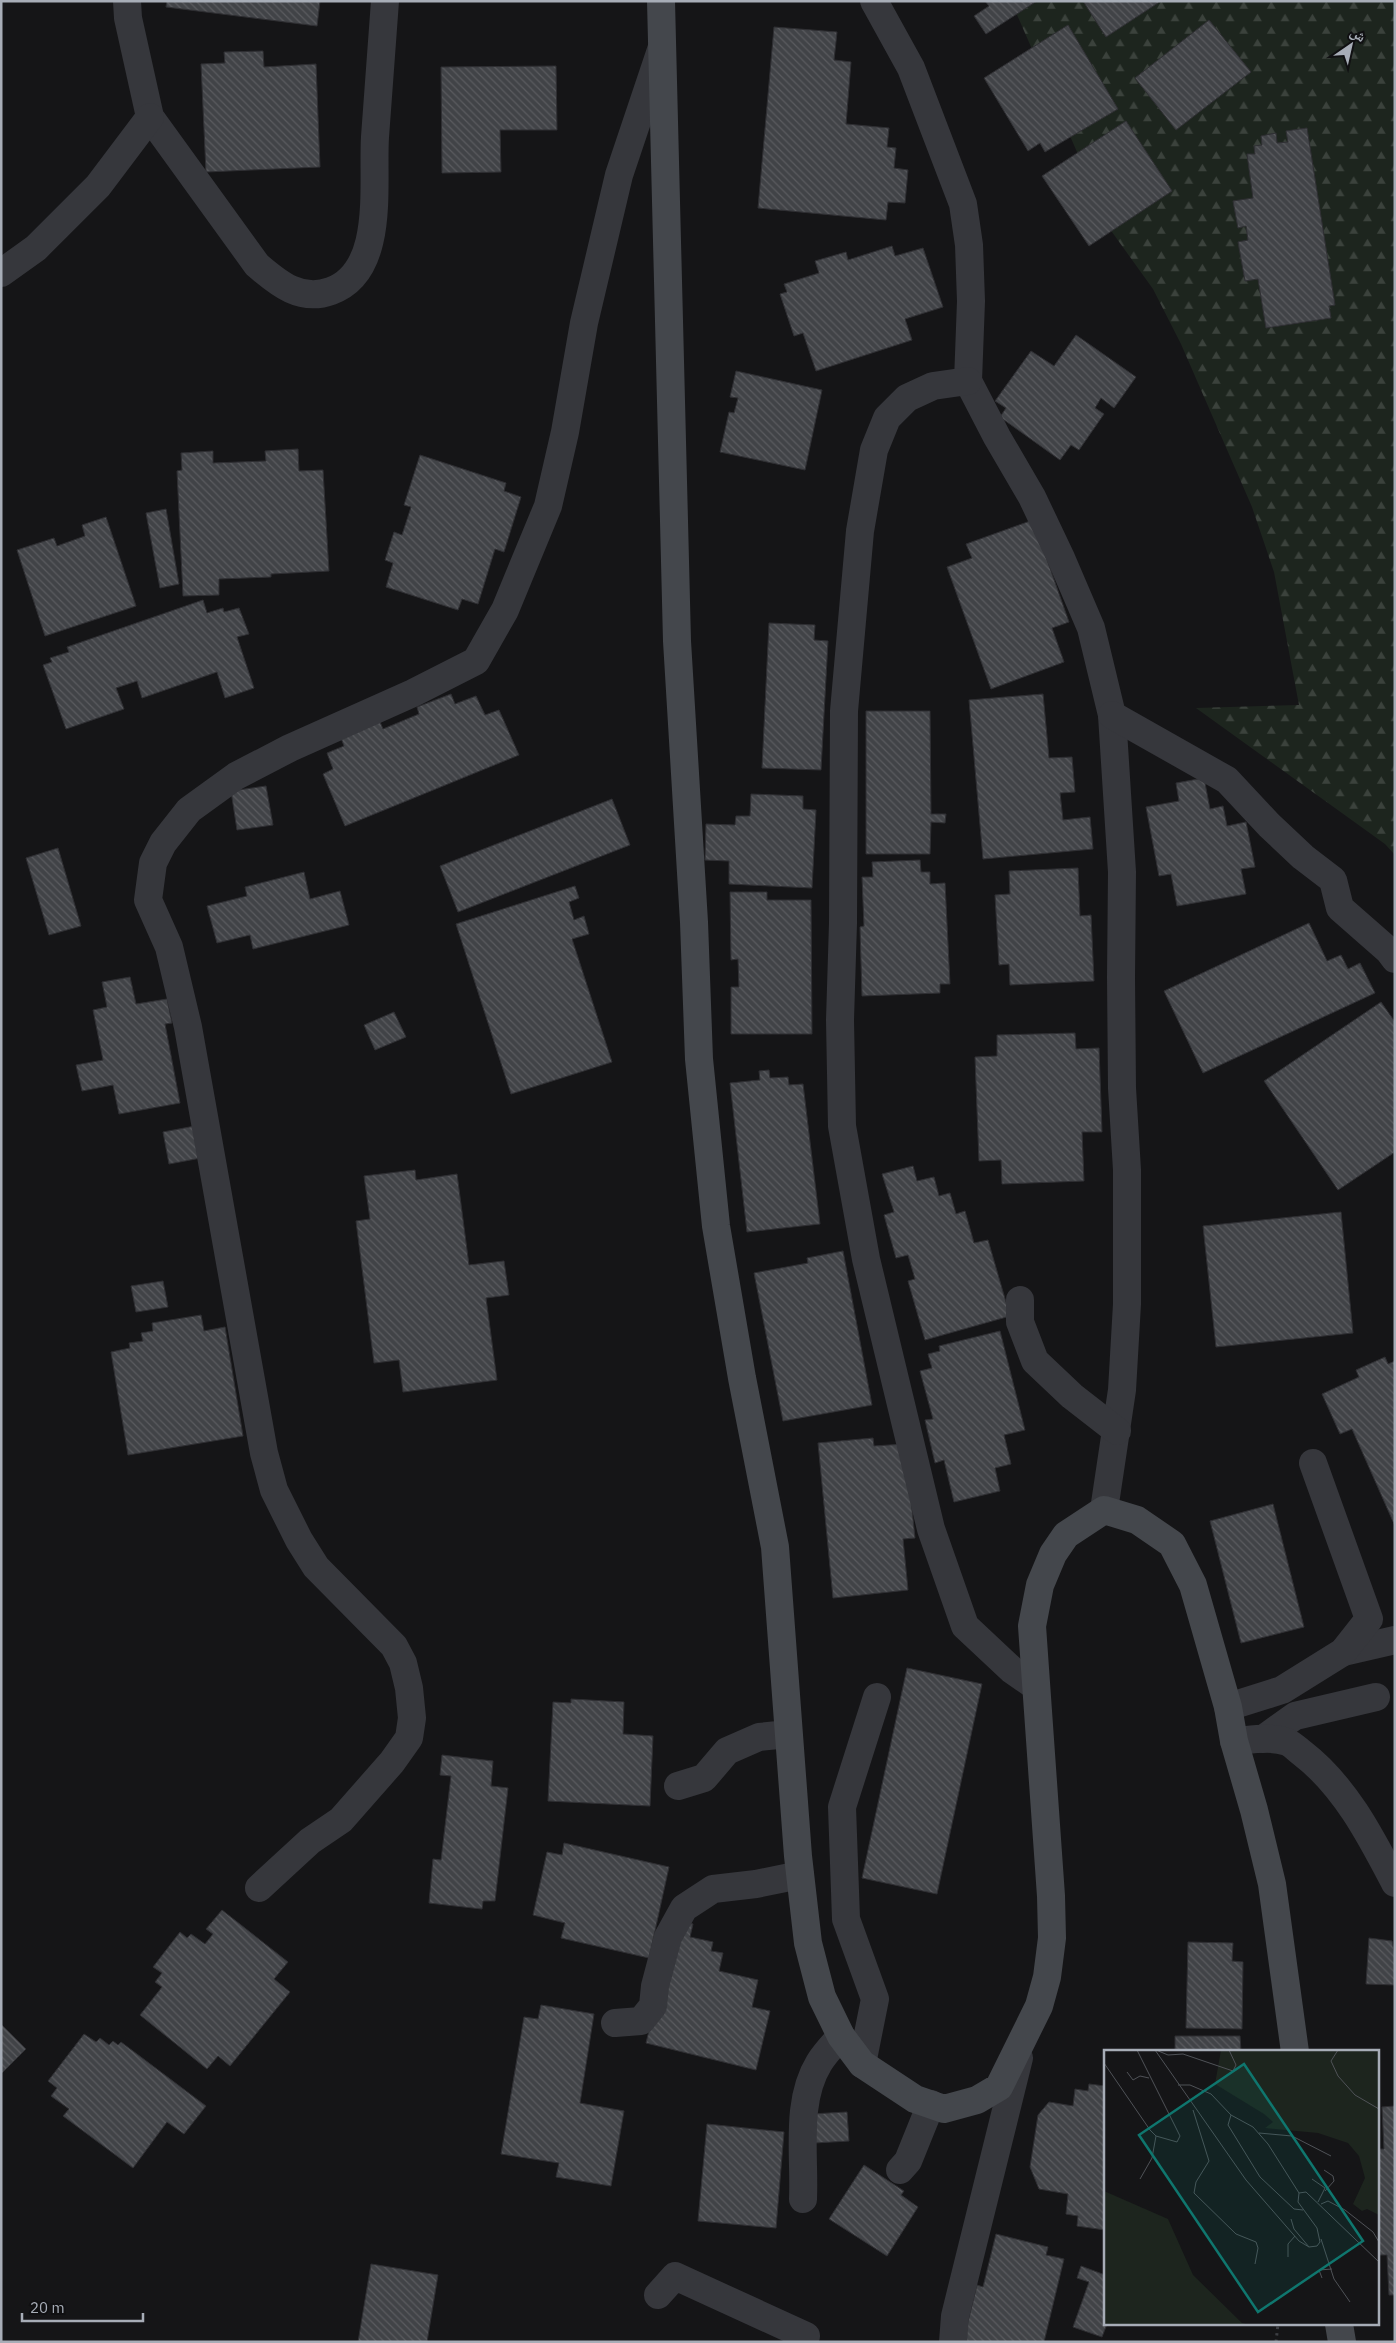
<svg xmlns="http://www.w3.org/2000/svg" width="1396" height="2343" font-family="'IBM Plex Sans','Noto Naskh Arabic',sans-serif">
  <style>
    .forest { fill: url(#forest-firs) }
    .building { fill: url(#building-back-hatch); stroke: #2f2f33 }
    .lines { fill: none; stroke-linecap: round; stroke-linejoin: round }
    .path { stroke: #3c3e43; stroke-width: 3; stroke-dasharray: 2.5 4; stroke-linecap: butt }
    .street { stroke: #36373c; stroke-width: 28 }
    .secondary { stroke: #44474c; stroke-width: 28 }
    .inset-road { fill: none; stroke: #4f5257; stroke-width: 1 }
    .view { fill: #0f766e; fill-opacity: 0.15; stroke: #0f766e; stroke-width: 2.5 }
    .inset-edge { fill: none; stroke: #a7adb7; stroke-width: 2.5 }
  </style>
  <defs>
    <pattern id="forest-firs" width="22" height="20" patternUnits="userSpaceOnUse" patternTransform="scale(1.25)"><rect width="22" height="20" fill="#1d251e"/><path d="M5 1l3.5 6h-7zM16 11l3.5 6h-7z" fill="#3b423c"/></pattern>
    <pattern id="building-back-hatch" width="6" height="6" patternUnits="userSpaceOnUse" patternTransform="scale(1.25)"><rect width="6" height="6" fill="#414347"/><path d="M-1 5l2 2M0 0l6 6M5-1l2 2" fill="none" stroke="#5a5b5f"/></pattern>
  </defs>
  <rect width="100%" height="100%" fill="#151517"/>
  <!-- forest -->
  <path class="forest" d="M1011,1H1395V855L1385,844L1196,708L1299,705L1274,572L1252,507L1181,344L1153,289L1112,232Z"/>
  <!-- building -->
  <g class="building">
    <path d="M167,1H320L317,26L166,7Z"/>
    <path d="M985,1H1037L986,34L974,16L989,6Z"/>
    <path d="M1083,1H1161L1106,37Z"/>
    <path d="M1209,20L1251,72L1176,130L1135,78Z"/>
    <path d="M1068,25L1118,109L1045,152L1040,143L1028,151L984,78Z"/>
    <path d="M774,27L837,32L834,60L851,62L846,124L889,128L887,147L896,148L894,168L908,170L905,203L888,202L886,220L758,208Z"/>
    <path d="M263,51L264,67L316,64L320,167L206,172L201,64L225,63L224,52Z"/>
    <path d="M556,66L557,130H500L501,172L442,173L441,67Z"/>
    <path d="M1126,121L1172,191L1089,246L1042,176Z"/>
    <path d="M1307,128L1335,305L1329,306L1331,318L1266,328L1258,279L1245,281L1238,242L1248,240L1246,226L1238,228L1233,201L1253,198L1247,154H1255L1254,146L1262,145L1261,136L1276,133L1277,143L1288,142L1286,131Z"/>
    <path d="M892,246L895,256L923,248L943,307L905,319L912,340L816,371L803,333L794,336L780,294L787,292L784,284L819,273L815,261L846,252L848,260Z"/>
    <path d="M1076,335L1136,377L1114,408L1101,398L1095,408L1104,414L1079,450L1071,445L1060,460L1000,417L1006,408L995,401L1031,351L1054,366Z"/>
    <path d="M736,371L822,390L805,470L720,452L729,412L734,413L738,398L730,397Z"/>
    <path d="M298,449L299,471L323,470L329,571L271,574V577L219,579V595L183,596L177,471L182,470L181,453L213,451V463L266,461L265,451Z"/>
    <path d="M420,455L506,483L504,491L521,497L504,552L495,549L478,604L462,599L458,610L386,587L393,563L385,560L394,532L402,535L411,507L404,505Z"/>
    <path d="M166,509L179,584L160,588L146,513Z"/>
    <path d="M106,517L136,606L45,636L17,550L54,538L57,546L85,536L82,525Z"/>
    <path d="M1033,520L1069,622L1052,628L1064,662L991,689L947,567L972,558L966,544Z"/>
    <path d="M203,600L207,613L223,608L224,612L239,608L249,634L237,637L254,688L225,698L217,672L142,698L137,681L116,688L124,709L66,729L43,665L52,662L50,658L69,652L67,647Z"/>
    <path d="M769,623L815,625L814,640L828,641L821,770L762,768Z"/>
    <path d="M451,694L455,704L476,696L485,715L499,710L519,755L345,826L323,774L333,769L327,753L344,746L341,738L380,722L383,729L419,714L417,707Z"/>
    <path d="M1043,694L1049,758L1072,757L1075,792L1060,793L1063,820L1090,817L1093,849L983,859L969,700Z"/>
    <path d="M866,711H930L931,814H946L945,823L931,822L930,854H866Z"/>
    <path d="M1204,778L1210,809L1223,806L1227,826L1246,822L1255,867L1241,869L1246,894L1177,906L1171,874L1159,876L1146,807L1179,801L1176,783Z"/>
    <path d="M266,786L273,825L237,830L231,791Z"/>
    <path d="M751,794L803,796V809L816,810L812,888L729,884V861L705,860L706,824L735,825L736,816H750Z"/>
    <path d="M612,799L630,845L458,912L440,866Z"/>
    <path d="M58,848L81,926L49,935L26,858Z"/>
    <path d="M920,860L921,872H930V884L945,883L950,984H940V993L862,996L860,927L864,926L862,877H873L872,862Z"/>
    <path d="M1078,868L1080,916L1091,915L1094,981L1010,985L1009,964L999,965L995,895L1010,894L1009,871Z"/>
    <path d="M304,872L310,899L340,891L349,925L253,949L250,935L217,943L207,906L247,896L245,887Z"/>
    <path d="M575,886L579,898L569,902L574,920L584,916L589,934L572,939L612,1062L511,1094L456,924Z"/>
    <path d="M730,892H767V900H811L812,1034H731V987H739L738,959L731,960Z"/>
    <path d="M1309,923L1327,961L1341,955L1348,969L1360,963L1375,993L1203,1073L1164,991Z"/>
    <path d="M130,977L136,1004L167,999L172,1023L165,1024L180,1103L119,1114L113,1085L82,1091L76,1065L103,1060L93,1010L107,1007L102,982Z"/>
    <path d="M1381,1002L1395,1022V1152L1338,1190L1264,1081Z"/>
    <path d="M394,1012L406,1037L375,1050L364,1025Z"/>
    <path d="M1075,1033L1076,1049L1099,1048L1102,1132H1082L1084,1181L1002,1184L1001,1160L979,1161L975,1057L997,1056V1035Z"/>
    <path d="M769,1070L770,1078L788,1077L789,1085L803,1084L820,1224L747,1232L730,1083L760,1080L759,1071Z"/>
    <path d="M195,1126L201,1158L169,1164L163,1132Z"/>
    <path d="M913,1166L917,1181L934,1177L939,1196L950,1193L956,1214L965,1211L974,1243L988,1240L1010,1316L925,1340L908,1281L915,1279L908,1255L896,1258L884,1215L894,1212L882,1174Z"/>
    <path d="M415,1170L416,1180L457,1174L469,1265L504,1261L509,1295L486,1298L497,1380L403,1392L399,1360L374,1363L356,1221L370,1219L364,1176Z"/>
    <path d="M1341,1212L1353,1333L1216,1347L1203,1226Z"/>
    <path d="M843,1251L872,1405L783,1421L754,1273L808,1263L807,1258Z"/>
    <path d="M163,1281L168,1307L136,1312L131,1286Z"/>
    <path d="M201,1315L204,1331L225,1327L243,1436L128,1455L111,1352L130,1348L129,1343L143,1341L141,1333L153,1331L152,1323Z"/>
    <path d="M1000,1331L1025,1430L1004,1435L1011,1464L995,1468L1000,1491L954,1502L944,1460L935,1463L925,1420L933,1419L920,1371L932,1368L928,1354L940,1351L939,1346Z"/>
    <path d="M1385,1357L1388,1364L1395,1361V1526L1352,1429L1340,1434L1322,1394L1359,1377L1356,1370Z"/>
    <path d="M873,1438L874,1446L905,1444L915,1538L903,1539L908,1590L833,1598L818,1443Z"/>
    <path d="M1273,1504L1304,1627L1241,1643L1210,1521Z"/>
    <path d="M907,1668L982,1684L937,1894L862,1878Z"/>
    <path d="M571,1699L624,1702L623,1734L653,1736L650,1806L548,1801L553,1702L571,1703Z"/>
    <path d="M442,1755L493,1761L491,1786L508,1788L495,1901H483L482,1909L429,1903L433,1859L441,1860L451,1776L440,1775Z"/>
    <path d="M564,1843L669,1867L649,1958L561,1938L565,1923L533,1915L547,1852L562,1855Z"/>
    <path d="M222,1910L288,1962L274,1979L290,1992L230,2066L218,2056L207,2069L140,2015L162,1987L155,1982L162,1973L153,1967L180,1932L187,1938L191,1934L205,1944L213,1934L206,1929Z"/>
    <path d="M680,1921L693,1924L690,1937L713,1942L711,1951L723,1953L719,1971L758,1980L752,2007L770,2011L756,2070L646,2043L666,1962Z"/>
    <path d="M1369,1938L1392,1941L1395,1956V1985L1366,1984Z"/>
    <path d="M1188,1942L1233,1943L1232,1961L1243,1962L1242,2029L1186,2028Z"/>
    <path d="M541,2005L594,2014L580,2103L624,2111L611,2186L556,2177L559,2163L501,2154L524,2017L538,2019Z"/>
    <path d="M1,2024L26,2049L1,2074Z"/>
    <path d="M84,2034L96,2042L100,2038L109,2045L113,2041L118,2045L121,2042L206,2106L184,2134L167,2122L133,2168L63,2116L69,2109L51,2096L57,2088L48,2081Z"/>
    <path d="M1175,2036H1240L1241,2052H1175Z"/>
    <path d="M1089,2084L1105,2086V2230L1077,2226L1078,2216L1066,2214L1068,2194L1039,2189L1030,2167L1038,2115L1049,2102L1073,2106L1075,2089L1088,2091Z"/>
    <path d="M1395,2106V2295H1389L1387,2255H1379L1377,2149H1384L1382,2107Z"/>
    <path d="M847,2112L849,2141L814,2143L811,2114Z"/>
    <path d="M707,2124L784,2132L776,2228L698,2221Z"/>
    <path d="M864,2165L904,2191L901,2195L918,2207L887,2256L829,2219Z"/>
    <path d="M996,2234L1048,2247L1046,2255L1064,2259L1044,2342H963L977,2285L983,2287Z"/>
    <path d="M371,2264L438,2275L427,2342H358Z"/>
    <path d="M1081,2266L1105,2275V2324H1107L1102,2337L1073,2327L1089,2282L1077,2278Z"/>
  </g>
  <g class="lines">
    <!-- path -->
    <path class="path" d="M1276,2342L1278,2324"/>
    <!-- street -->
    <g class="street">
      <path d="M127,1L128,18L150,117L257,265C279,284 301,302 331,291C386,271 372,184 375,137C378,92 382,47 385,1"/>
      <path d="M874,1L911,68L963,204L969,245L971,301L968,381L997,437L1032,497L1061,558L1091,628L1112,715L1122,872L1121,977L1122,1088L1127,1170V1304L1122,1390L1104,1510"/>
      <path d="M1,273L36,248L98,186L150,117"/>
      <path d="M968,381L933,386L907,398L887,418L874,450L860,531L844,711L843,923L840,1020L842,1126L866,1259L931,1529L965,1626L1012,1670L1035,1686"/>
      <path d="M1112,715L1227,780L1269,825L1303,857L1333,880L1340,908L1389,951L1395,959"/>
      <path d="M1020,1300V1322L1035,1361L1072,1396L1117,1431"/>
      <path d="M1343,1652L1395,1640"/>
      <path d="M1228,1707L1282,1690L1343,1652L1369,1619L1313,1463"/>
      <path d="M1263,1739L1295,1716L1376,1697"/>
      <path d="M1234,1741C1250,1740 1271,1736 1287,1742C1292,1744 1298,1750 1302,1753C1345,1786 1371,1837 1395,1883"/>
      <path d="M678,1786L704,1778L727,1751L759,1737L788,1734"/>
      <path d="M259,1888L310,1841L341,1820L392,1762L409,1738L412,1718L409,1688L403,1663L394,1646L316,1567L299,1540L274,1490L264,1453L188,1027L169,947L148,900L153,863L163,843L189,810L236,776L290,748L413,693L476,661L505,610L548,506L565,432L584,323L619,175L661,50"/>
      <path d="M615,2023L641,2021L653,2006L655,1986L668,1937L684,1908L713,1889L756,1884L800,1875"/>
      <path d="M862,2064L875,1999L846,1919L842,1807L877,1697"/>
      <path d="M900,2170L908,2161L931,2104"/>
      <path d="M803,2199C805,2155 795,2102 819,2063C825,2053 834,2044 841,2036"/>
      <path d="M658,2295L675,2276L806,2336"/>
      <path d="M953,2342L955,2316L1019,2058"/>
    </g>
    <!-- secondary -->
    <g class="secondary">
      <path d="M661,1L677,641L694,922L699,1059L716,1226L742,1378L775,1547L798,1856L808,1943L822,1997L841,2036L862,2064L915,2099L944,2109L977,2100L999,2087L1039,2006L1047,1977L1052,1938L1051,1896L1032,1626L1040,1585L1053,1554L1066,1535L1104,1510L1137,1520L1172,1544L1193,1585L1228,1707L1234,1741L1254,1810L1272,1884L1295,2052"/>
      <path d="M1339,2324L1342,2342"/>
    </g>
  </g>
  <!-- overview -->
  <g transform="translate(1104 2050)">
    <rect width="275" height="275" fill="#151517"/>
    <path d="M117,0H275V165L263,159L258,161L249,154L261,128L255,106L244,93L214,83L161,78L169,72L160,64L111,34ZM0,141L64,169L89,225L138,273L145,275H0Z" fill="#1d251e"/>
    <path class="inset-road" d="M51,0L142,130L195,191L205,197L213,196L216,192L213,178L194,152L195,143L202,142L275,212M52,0L64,5L79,4L129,21L132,15L125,0M234,0L227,11L234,26L251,45L275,59M0,13L46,80L52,86L73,92L76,86L33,0M23,22L29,30L36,26L45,28M74,35H86L107,44L127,65L149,77L164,94L195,143M89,60L105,111L92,132L90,143L132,184L152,192L154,198L151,214M127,65L124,75L156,127L190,159L199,160M155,83L188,86L227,106M220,120L229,126L230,131L221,141M36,129L48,108L52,86M208,129L221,138L214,152M217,154L224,151L241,160L269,182L275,192M187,169L190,179L205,197M217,189L230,229L246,252M184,207V194L191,186M218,228L215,220L228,219"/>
    <path class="view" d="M140,14L259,191L154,262L35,85Z"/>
    <rect width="275" height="275" class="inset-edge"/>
  </g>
  <!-- border -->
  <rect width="1396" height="2343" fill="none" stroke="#a7adb7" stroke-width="5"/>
  <!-- north arrow -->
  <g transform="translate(1351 45) rotate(34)" stroke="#101012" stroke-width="4" paint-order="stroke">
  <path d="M0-4L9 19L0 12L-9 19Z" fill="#a7adb7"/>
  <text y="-8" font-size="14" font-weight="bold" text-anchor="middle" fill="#a7adb7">ش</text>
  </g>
  <!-- scale -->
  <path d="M22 2313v8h121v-8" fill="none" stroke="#a7adb7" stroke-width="2.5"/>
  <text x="30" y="2313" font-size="15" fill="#a7adb7" stroke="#101012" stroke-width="4" paint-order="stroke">20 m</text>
</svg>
